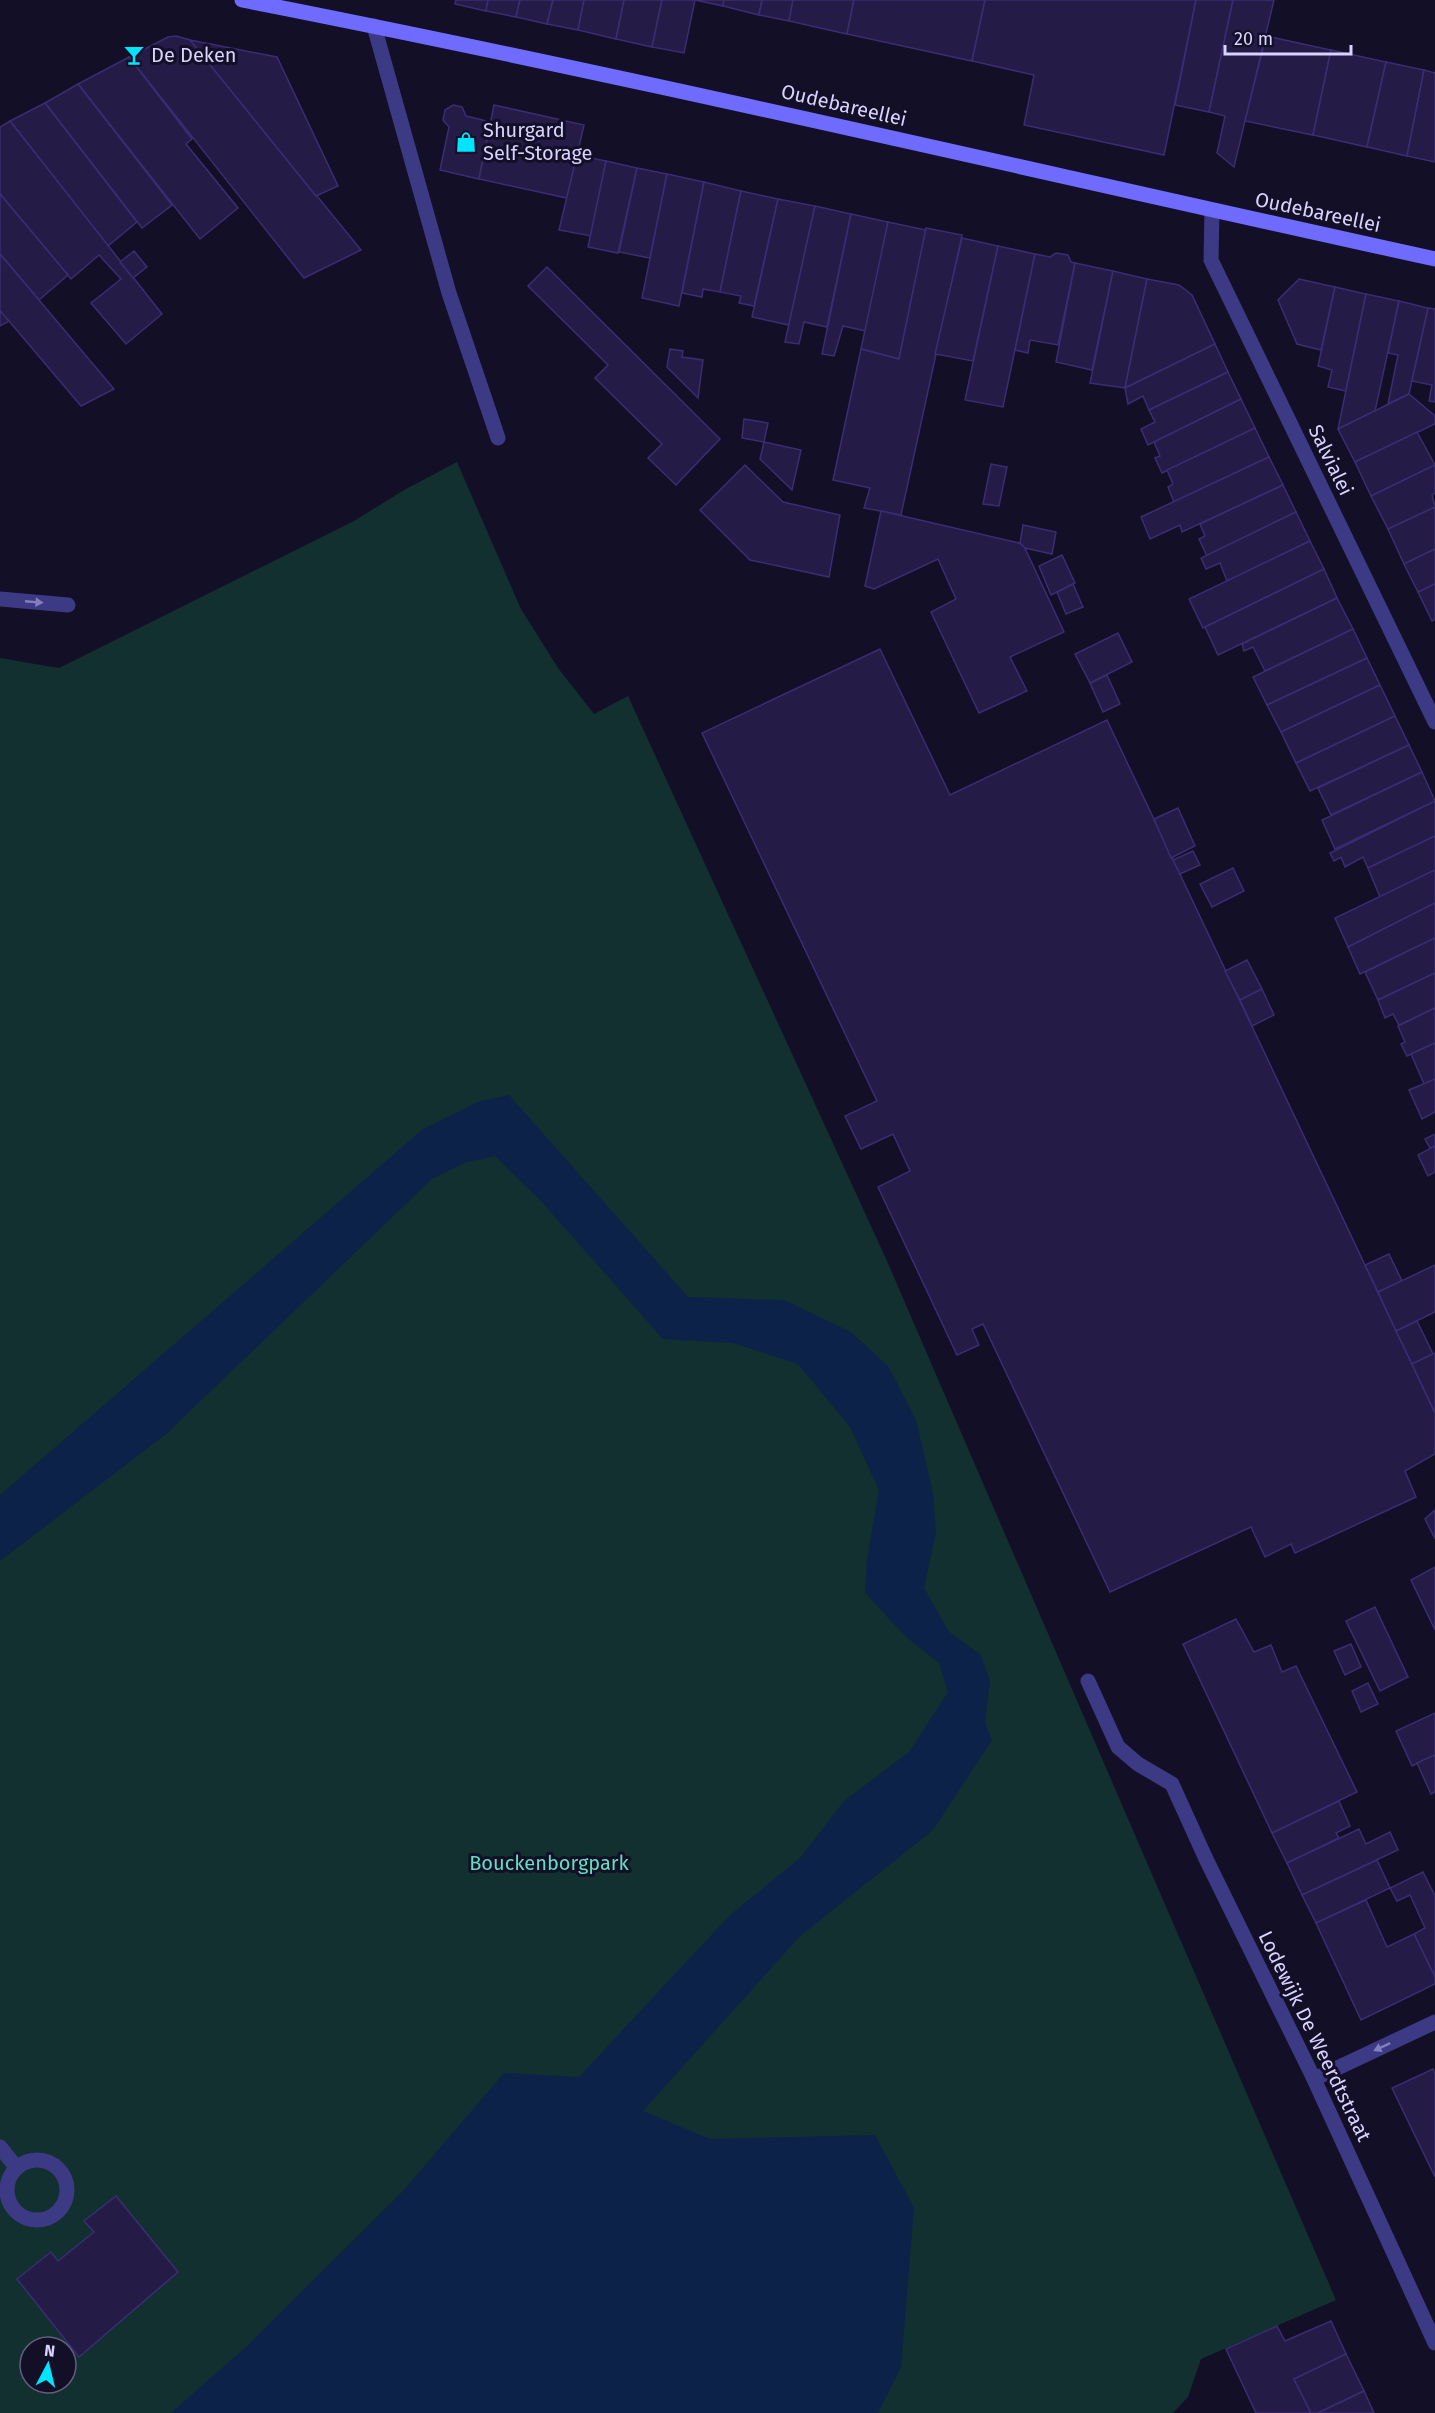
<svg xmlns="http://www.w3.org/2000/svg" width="1435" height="2413" font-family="'Fira Sans',sans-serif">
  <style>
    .green { fill: #12302f; fill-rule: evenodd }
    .water { fill: #0c2248 }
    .building { fill: #241b47; stroke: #3b2d73; stroke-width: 1.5 }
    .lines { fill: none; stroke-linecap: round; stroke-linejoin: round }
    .lane { stroke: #3d3a85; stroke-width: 15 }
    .street { stroke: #3d3a85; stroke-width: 15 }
    .secondary { stroke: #6f6bff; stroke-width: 15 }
    .oneway { fill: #837fbc }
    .labels { text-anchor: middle; stroke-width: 6; stroke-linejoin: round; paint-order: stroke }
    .poi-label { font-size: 20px; fill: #d9d4ff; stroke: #130f26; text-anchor: start }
    .street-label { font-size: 20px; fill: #d9d4ff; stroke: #130f26 }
    .park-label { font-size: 20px; fill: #5fe0c0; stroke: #130f26 }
  </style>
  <rect width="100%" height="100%" fill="#130f26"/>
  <!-- green -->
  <path class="green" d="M457,462L521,609L558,668L594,714L628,696L887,1261L1336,2300L1201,2359L1188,2397L1173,2413H0V658L59,668L354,521L404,490ZM30,2347H66V2383H30Z"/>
  <!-- water -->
  <path class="water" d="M509,1095L688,1297L784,1300L851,1332L888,1366L916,1420L933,1493L936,1533L924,1588L949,1632L980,1654L990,1680L985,1723L992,1740L933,1830L800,1936L643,2111L710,2139L875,2135L914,2208L901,2367L878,2413H171L246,2347L403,2191L504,2073L579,2077L729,1916L800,1858L844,1801L909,1752L948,1692L939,1663L905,1636L865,1593L867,1559L879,1490L850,1427L798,1364L733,1343L663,1339L541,1201L495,1156L464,1163L432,1179L166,1434L0,1561V1495L423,1129L480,1101Z"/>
  <!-- building -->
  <g class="building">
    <path d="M456,0H488L486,11L455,4Z"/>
    <path d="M488,0H520L516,17L486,11Z"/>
    <path d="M520,0H553L547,24L516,17Z"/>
    <path d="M553,0H584L578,30L547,24Z"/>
    <path d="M584,0H624L616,39L578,30Z"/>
    <path d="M624,0H662L652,47L616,39Z"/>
    <path d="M662,0H695L684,53L652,47Z"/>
    <path d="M695,0H724L723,6Z"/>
    <path d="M724,0H762L759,15L723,6Z"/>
    <path d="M762,0H793L789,21L759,15Z"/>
    <path d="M793,0H854L847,34L789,21Z"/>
    <path d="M854,0H985L972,61L847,34Z"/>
    <path d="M985,0H1196L1164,155L1024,125L1034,75L972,61Z"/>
    <path d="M1196,0H1233L1209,112L1175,105Z"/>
    <path d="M1233,0H1274L1234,167L1217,153L1225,116L1209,112Z"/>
    <path d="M176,36L190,40L361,250L304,278L129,57L168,37Z"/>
    <path d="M1266,36L1331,50L1313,135L1245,121Z"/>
    <path d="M190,40L277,57L338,186L316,196Z"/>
    <path d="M1331,50L1386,62L1367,147L1313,135Z"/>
    <path d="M129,57L192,139L186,144L238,208L200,239L78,84Z"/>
    <path d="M1386,62L1424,70L1407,156L1367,147Z"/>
    <path d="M1424,70L1435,73V162L1407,156Z"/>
    <path d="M78,84L172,205L142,228L45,103Z"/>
    <path d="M45,103L137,222L108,246L10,121Z"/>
    <path d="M453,105L462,107L466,116L491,122L479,179L440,170L449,127L443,120L445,110Z"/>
    <path d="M494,105L584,125L567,198L479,179Z"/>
    <path d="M10,121L162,314L126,344L91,303L121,279L99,255L71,279L0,194V127Z"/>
    <path d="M577,155L606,161L591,236L559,230Z"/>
    <path d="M606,161L637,168L618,253L588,247Z"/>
    <path d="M637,168L667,174L650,258L619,252Z"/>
    <path d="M667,174L704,182L679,306L642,298Z"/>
    <path d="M704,182L741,191L720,292L703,289L702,297L682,293Z"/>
    <path d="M741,191L778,199L754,306L739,303L741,296L720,292Z"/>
    <path d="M0,194L68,275L39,300L0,254Z"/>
    <path d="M778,199L815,206L789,325L752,317Z"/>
    <path d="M815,206L851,214L827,327L804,322L799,344L785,342Z"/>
    <path d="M851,214L888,222L866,331L843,326L834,356L822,354Z"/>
    <path d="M888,222L926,230L899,359L861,349Z"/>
    <path d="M926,228L962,235L901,515L864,508L870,488L833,480L861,349L899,359Z"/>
    <path d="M962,238L998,246L973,361L935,354Z"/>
    <path d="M998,246L1035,254L1003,407L965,400Z"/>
    <path d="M134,251L147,267L133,278L120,262Z"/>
    <path d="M1056,253L1068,255L1071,262L1075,263L1058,345L1030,340L1028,353L1015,350L1035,254L1050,257Z"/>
    <path d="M0,254L39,300L114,389L81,406L9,321L0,311Z"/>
    <path d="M1075,263L1113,271L1092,370L1056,362Z"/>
    <path d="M547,267L720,439L676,485L648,458L662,444L595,378L608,365L528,286Z"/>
    <path d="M1113,271L1147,279L1125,388L1090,383Z"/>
    <path d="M1147,279L1179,285L1192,295L1215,344L1125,388Z"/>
    <path d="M1299,279L1335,287L1321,350L1297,344L1278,300Z"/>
    <path d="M1335,287L1366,294L1346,391L1328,387L1332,370L1318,366Z"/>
    <path d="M1366,294L1399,301L1375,411L1338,429Z"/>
    <path d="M1399,301L1428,308L1409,394L1388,404L1398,355L1388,353Z"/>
    <path d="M1428,308L1435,309V402L1429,401L1432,385L1412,381Z"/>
    <path d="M0,311L9,321L0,326Z"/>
    <path d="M1215,344L1228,372L1149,410L1143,396L1128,404L1125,388Z"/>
    <path d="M670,349L683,351L682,357L703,360L698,398L667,367Z"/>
    <path d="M1228,372L1241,399L1148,445L1141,429L1155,422L1149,410Z"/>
    <path d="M1409,394L1435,416V424L1355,462L1338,429Z"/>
    <path d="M1241,399L1255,428L1162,473L1155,458L1160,456L1154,442Z"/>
    <path d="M744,419L768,423L764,442L742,438Z"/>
    <path d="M1255,428L1269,457L1174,502L1168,487L1173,484L1167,470Z"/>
    <path d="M1417,432L1435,465L1371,496L1355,462Z"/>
    <path d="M764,442L801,450L792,490L760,459Z"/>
    <path d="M1269,457L1283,485L1182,532L1180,525L1150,539L1141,517Z"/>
    <path d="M991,464L1007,467L999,506L983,504Z"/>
    <path d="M745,465L783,502L840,515L829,577L750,560L700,510Z"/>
    <path d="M1435,465V493L1432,495L1435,507L1388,529L1371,496Z"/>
    <path d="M1283,485L1296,512L1207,556L1199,539L1205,536L1200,524Z"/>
    <path d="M1435,507V549L1404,564L1388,529Z"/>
    <path d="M881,511L1023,544L1064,632L1010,657L1027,691L979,713L931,612L956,599L938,559L874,589L865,586Z"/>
    <path d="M1296,512L1310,541L1227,581L1220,563L1206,569L1201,558Z"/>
    <path d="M1023,525L1056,532L1052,554L1025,548L1020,543Z"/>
    <path d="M1310,541L1324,569L1203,628L1189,599Z"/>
    <path d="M1435,549V584L1418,592L1404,564Z"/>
    <path d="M1062,555L1075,583L1051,595L1039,566Z"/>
    <path d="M1324,569L1337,598L1218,655L1205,627Z"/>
    <path d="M1073,584L1083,607L1066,614L1057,592Z"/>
    <path d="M1435,584V619L1432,621L1418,592Z"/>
    <path d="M1337,598L1353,629L1265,671L1253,647L1244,651L1242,644Z"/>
    <path d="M1353,629L1367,658L1267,705L1253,677Z"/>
    <path d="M1118,633L1132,662L1090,683L1075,654Z"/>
    <path d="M880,649L950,795L1107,720L1435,1413V1454L1405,1471L1416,1497L1295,1553L1291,1544L1265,1557L1251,1527L1110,1592L983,1324L972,1329L979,1345L957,1355L878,1187L910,1171L893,1134L861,1149L845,1116L877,1101L702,733Z"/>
    <path d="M1367,658L1380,685L1281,732L1267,705Z"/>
    <path d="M1107,675L1120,704L1103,712L1090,683Z"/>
    <path d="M1380,685L1395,716L1296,763L1281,732Z"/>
    <path d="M1395,716L1409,745L1310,791L1296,763Z"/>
    <path d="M1409,745L1422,772L1331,815L1318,788Z"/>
    <path d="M1422,772L1435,801L1335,849L1322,820Z"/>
    <path d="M1435,801V836L1368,868L1363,857L1345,867L1341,857L1334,861L1330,853Z"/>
    <path d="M1178,808L1195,846L1171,858L1154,819Z"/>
    <path d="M1435,836V870L1380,897L1368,868Z"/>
    <path d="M1193,851L1200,865L1180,874L1173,860Z"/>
    <path d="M1233,868L1244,891L1212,907L1200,884Z"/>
    <path d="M1435,870V903L1348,947L1335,918Z"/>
    <path d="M1435,903V938L1360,974L1348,947Z"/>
    <path d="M1435,938V973L1378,1000L1365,972Z"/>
    <path d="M1247,960L1262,989L1240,1000L1225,971Z"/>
    <path d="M1435,973V1008L1399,1025L1393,1014L1385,1018L1378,1000Z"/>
    <path d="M1262,989L1274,1015L1252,1026L1240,1000Z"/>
    <path d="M1435,1008V1043L1407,1056L1401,1044L1405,1042L1398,1026Z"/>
    <path d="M1435,1043V1079L1424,1084L1411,1054Z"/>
    <path d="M1435,1079V1112L1422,1119L1409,1090Z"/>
    <path d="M1435,1134V1146L1430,1148L1425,1139Z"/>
    <path d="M1435,1146V1172L1428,1176L1418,1155Z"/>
    <path d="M1389,1254L1402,1281L1378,1292L1365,1265Z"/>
    <path d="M1435,1265V1312L1396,1331L1378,1292Z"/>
    <path d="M1417,1321L1433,1354L1412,1364L1396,1331Z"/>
    <path d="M1435,1353V1413L1412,1364Z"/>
    <path d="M1435,1510V1539L1425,1519Z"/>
    <path d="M1435,1567V1630L1411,1580Z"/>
    <path d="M1375,1607L1408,1677L1380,1691L1346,1621Z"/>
    <path d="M1236,1619L1254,1652L1271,1645L1282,1672L1296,1666L1357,1792L1272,1833L1183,1644Z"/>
    <path d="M1351,1644L1361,1667L1345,1675L1334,1651Z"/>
    <path d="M1368,1683L1378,1704L1361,1712L1352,1691Z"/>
    <path d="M1435,1713V1755L1412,1766L1396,1731Z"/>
    <path d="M1435,1755V1792L1431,1794L1417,1763Z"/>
    <path d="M1339,1801L1350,1826L1336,1833L1339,1838L1287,1863L1272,1833Z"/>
    <path d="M1359,1829L1366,1844L1390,1832L1398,1850L1302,1895L1287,1863Z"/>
    <path d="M1377,1860L1390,1888L1316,1923L1302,1895Z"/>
    <path d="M1423,1872L1435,1896V1977L1414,1934L1425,1928L1410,1895L1397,1901L1390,1888Z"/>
    <path d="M1366,1900L1387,1947L1414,1934L1435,1977V1984L1361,2020L1316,1923Z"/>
    <path d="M1433,2069L1435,2074V2177L1392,2088Z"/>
    <path d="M116,2196L178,2272L79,2357L17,2279L51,2252L58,2261L94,2232L84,2221Z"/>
    <path d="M1331,2321L1346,2354L1294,2379L1311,2413H1256L1226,2349L1277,2326L1285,2341Z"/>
    <path d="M1346,2354L1364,2391L1318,2413H1311L1294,2379Z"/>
    <path d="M1364,2391L1374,2413H1318Z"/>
  </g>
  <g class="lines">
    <!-- lane -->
    <g class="lane">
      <path d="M374,26L449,293L498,438"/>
      <path d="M0,599L68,605"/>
    </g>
    <!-- street -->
    <g class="street">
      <path d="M1212,211L1211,260L1435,722"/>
      <path d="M1088,1681L1118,1747L1138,1764L1172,1784L1206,1859L1314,2079L1435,2343"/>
      <path d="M1314,2079L1435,2022"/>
      <path d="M0,2147L17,2168"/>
      <circle cx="37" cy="2190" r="30"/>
    </g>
    <!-- secondary -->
    <path class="secondary" d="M242,0C641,78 1037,172 1435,259"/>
  </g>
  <!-- one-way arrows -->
  <defs><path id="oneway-solid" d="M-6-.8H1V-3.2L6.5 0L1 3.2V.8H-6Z" transform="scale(1.5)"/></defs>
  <g class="oneway">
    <use href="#oneway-solid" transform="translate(34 602) rotate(5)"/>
    <use href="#oneway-solid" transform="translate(1382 2047) rotate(155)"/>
  </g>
  <!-- icons -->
  <defs>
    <g id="bar-bare" transform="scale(1.62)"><path d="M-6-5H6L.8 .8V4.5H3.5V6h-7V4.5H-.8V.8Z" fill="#00e5ff" stroke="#130f26" stroke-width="2.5" paint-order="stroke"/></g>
    <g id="shop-bare" transform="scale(1.62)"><path d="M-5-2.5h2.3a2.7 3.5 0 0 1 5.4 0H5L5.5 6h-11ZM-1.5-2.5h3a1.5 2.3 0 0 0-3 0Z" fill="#00e5ff" stroke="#130f26" stroke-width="2.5" paint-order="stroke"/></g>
  </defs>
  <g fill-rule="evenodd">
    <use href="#bar-bare" x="134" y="55"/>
    <use href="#shop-bare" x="466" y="142"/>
  </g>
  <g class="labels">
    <!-- poi labels -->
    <g class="poi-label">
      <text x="151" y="62">De Deken</text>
      <text x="483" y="137">Shurgard<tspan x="483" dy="23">Self-Storage</tspan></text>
    </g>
    <!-- street labels -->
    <g class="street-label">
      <text transform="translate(844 105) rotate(13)" y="7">Oudebareellei</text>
      <text transform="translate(1318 212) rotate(12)" y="7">Oudebareellei</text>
      <text transform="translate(1331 460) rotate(64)" y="7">Salvialei</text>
      <text transform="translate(1315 2036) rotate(64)" y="7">Lodewijk De Weerdtstraat</text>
    </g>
    <!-- park labels -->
    <g class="park-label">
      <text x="549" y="1870">Bouckenborgpark</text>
    </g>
  </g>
  <!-- north arrow -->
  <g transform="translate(48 2365) rotate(7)"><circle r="28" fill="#130f26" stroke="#625e7d" stroke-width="1.5"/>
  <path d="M0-4.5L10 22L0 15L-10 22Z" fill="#00e5ff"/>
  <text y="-9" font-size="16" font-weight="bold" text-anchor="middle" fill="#d9d4ff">N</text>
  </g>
  <!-- scale -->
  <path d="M1225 45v9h126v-9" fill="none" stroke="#d9d4ff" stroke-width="3"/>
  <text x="1234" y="45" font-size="18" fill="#d9d4ff" stroke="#130f26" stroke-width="4.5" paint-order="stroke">20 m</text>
</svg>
